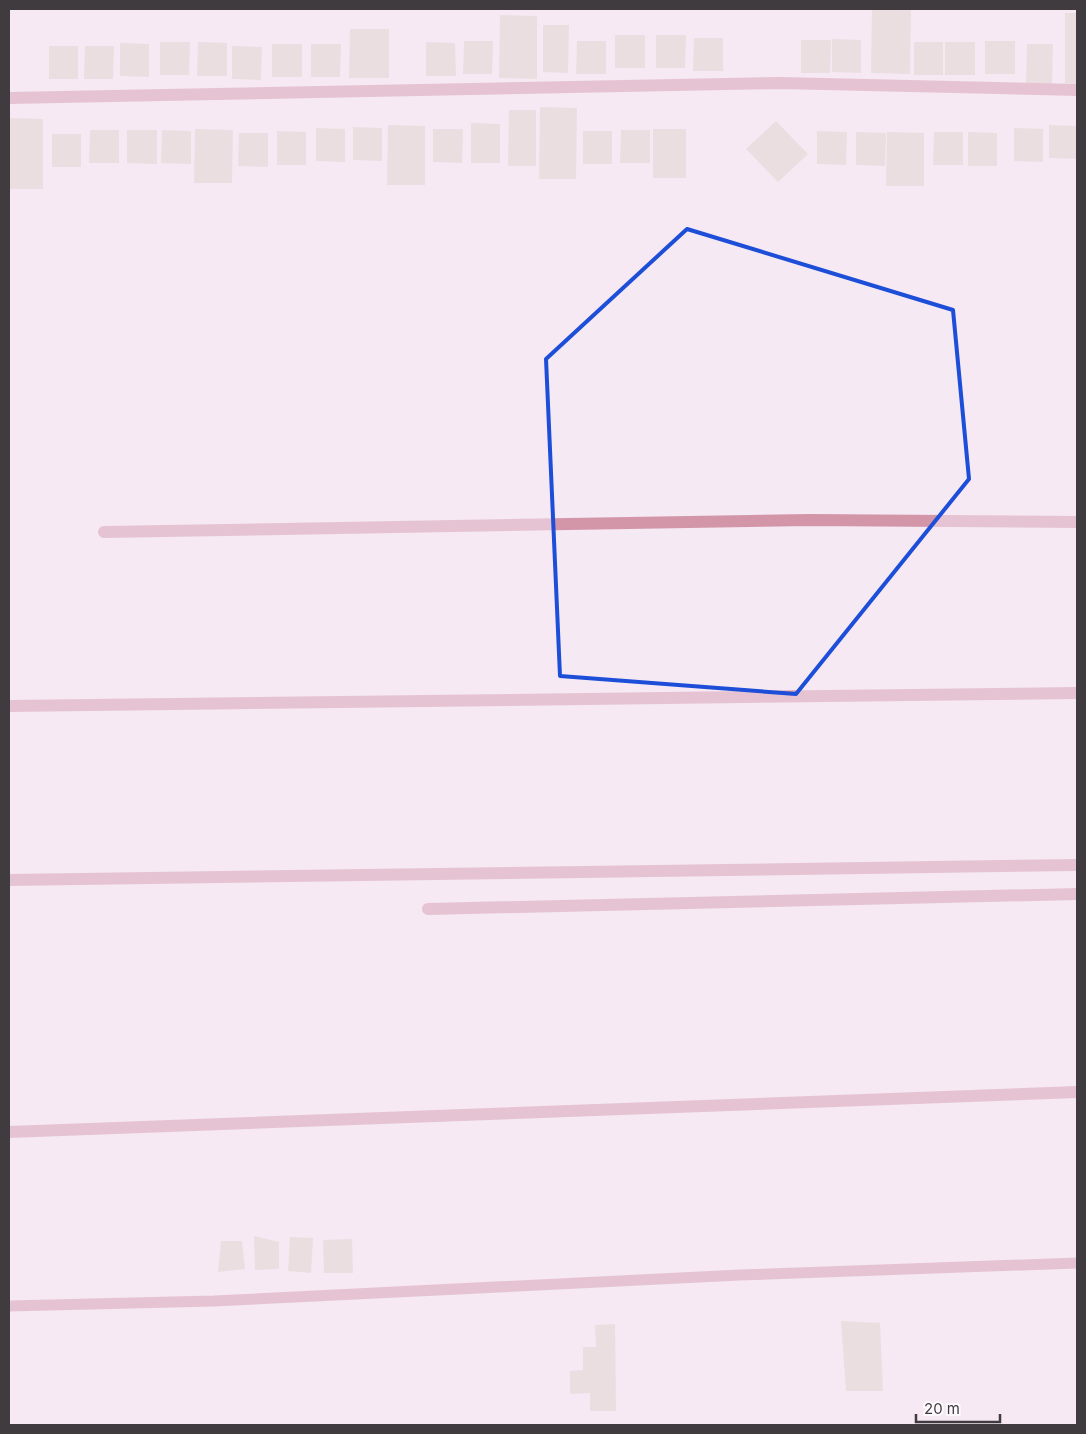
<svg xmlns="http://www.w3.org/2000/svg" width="1086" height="1434" font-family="Inter,sans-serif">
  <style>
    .building { fill: #ded1c8 }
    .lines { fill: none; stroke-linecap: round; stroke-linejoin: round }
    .service { stroke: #d396a8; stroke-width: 11 }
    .minor { stroke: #d396a8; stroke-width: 12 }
    .marked { fill: none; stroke: #1d4ed8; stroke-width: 4; stroke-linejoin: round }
  </style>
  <rect width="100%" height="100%" fill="#f5e9f4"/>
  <!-- building -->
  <g class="building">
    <path d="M872,9H911L910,74L871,73Z"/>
    <path d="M1065,13H1077V84L1065,83Z"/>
    <path d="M500,15L537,16V79L499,78Z"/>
    <path d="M543,25H569L568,73L543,72Z"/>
    <path d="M350,29H389V78H349Z"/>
    <rect x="615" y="35" width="30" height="33"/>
    <path d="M656,35H686L685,68H656Z"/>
    <path d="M694,38H723V71H693Z"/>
    <path d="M832,39L861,40V73L832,72Z"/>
    <path d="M801,40H831L830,73H801Z"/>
    <path d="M464,41H493L492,74H463Z"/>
    <path d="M577,41H606V74H576Z"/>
    <rect x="985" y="41" width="30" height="33"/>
    <path d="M160,42H190L189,75H160Z"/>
    <path d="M198,42L227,43V76H197Z"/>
    <path d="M426,42L455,43L456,76H426Z"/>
    <rect x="914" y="42" width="29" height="33"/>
    <rect x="945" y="42" width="30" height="33"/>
    <path d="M120,43L149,44V77L120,76Z"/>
    <rect x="272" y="44" width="30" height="33"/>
    <path d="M311,44H341L340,77H311Z"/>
    <path d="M1027,44H1053L1052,85H1026Z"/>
    <rect x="49" y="46" width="29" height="33"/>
    <path d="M85,46H114L113,79H84Z"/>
    <path d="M232,46L262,47L261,80L232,79Z"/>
    <path d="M540,107L577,108L576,179H539Z"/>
    <path d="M509,110H536V166H508Z"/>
    <path d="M9,118L43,119V189H9Z"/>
    <path d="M776,121L808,154L778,182L746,149Z"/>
    <path d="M471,123L500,124V163H471Z"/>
    <path d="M388,125L425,126V185H387Z"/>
    <path d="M1049,125L1077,126V159L1049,158Z"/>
    <path d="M353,127L382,128V161L353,160Z"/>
    <path d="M316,128L345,129V162L316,161Z"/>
    <path d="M1014,128L1043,129V162L1014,161Z"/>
    <path d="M195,129L233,130L232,183H194Z"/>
    <path d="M433,129H463L462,163L433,162Z"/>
    <rect x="653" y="129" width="33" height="49"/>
    <path d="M90,130H119V163H89Z"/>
    <path d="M127,130H157V164L127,163Z"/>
    <path d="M162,130L191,131V164L161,163Z"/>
    <path d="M621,130H650V163H620Z"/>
    <path d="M277,131L306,132V165H277Z"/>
    <rect x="583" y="131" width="29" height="33"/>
    <path d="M817,131L847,132L846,165L817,164Z"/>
    <path d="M856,132L886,133L885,166L856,165Z"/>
    <path d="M887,132L924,133V186H886Z"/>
    <path d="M934,132H963V165H933Z"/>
    <path d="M968,132L997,133V166H968Z"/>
    <path d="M239,133H268V167L238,166Z"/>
    <rect x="52" y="134" width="29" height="33"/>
    <path d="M254,1236L279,1242V1269L255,1270Z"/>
    <path d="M290,1237L313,1238L311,1273L288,1271Z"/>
    <path d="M352,1239L353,1273H324L323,1240Z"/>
    <path d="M221,1241H242L245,1269L218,1272Z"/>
    <path d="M841,1321L880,1323L883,1391H846Z"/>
    <path d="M615,1324L616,1411H590V1393L570,1394V1371L583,1370V1347H596L595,1325Z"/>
  </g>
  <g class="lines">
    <!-- service -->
    <path class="service" d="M9,1306L214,1301L740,1275L1077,1263"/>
    <!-- minor -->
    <g class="minor">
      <path d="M9,98L780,83L1077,90"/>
      <path d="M104,532L809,520L1077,522"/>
      <path d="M9,706L1077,693"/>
      <path d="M9,880L1077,865"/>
      <path d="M428,909L1077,894"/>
      <path d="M9,1132L1077,1092"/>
    </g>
  </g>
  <!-- marked area -->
  <path d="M0 0H1086V1434H0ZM687,229L953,310L969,479L796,694L560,676L546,359Z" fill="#f5e9f4" fill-opacity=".55" fill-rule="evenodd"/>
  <path class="marked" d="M687,229L953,310L969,479L796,694L560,676L546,359Z"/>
  <!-- border -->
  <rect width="1086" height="1434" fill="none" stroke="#3f3b3f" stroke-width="20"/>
  <!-- scale -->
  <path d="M916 1414v8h84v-8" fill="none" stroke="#3f3b3f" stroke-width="2.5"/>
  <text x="924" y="1414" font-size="15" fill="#3f3b3f" stroke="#fef9fd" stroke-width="4" paint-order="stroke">20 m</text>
</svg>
